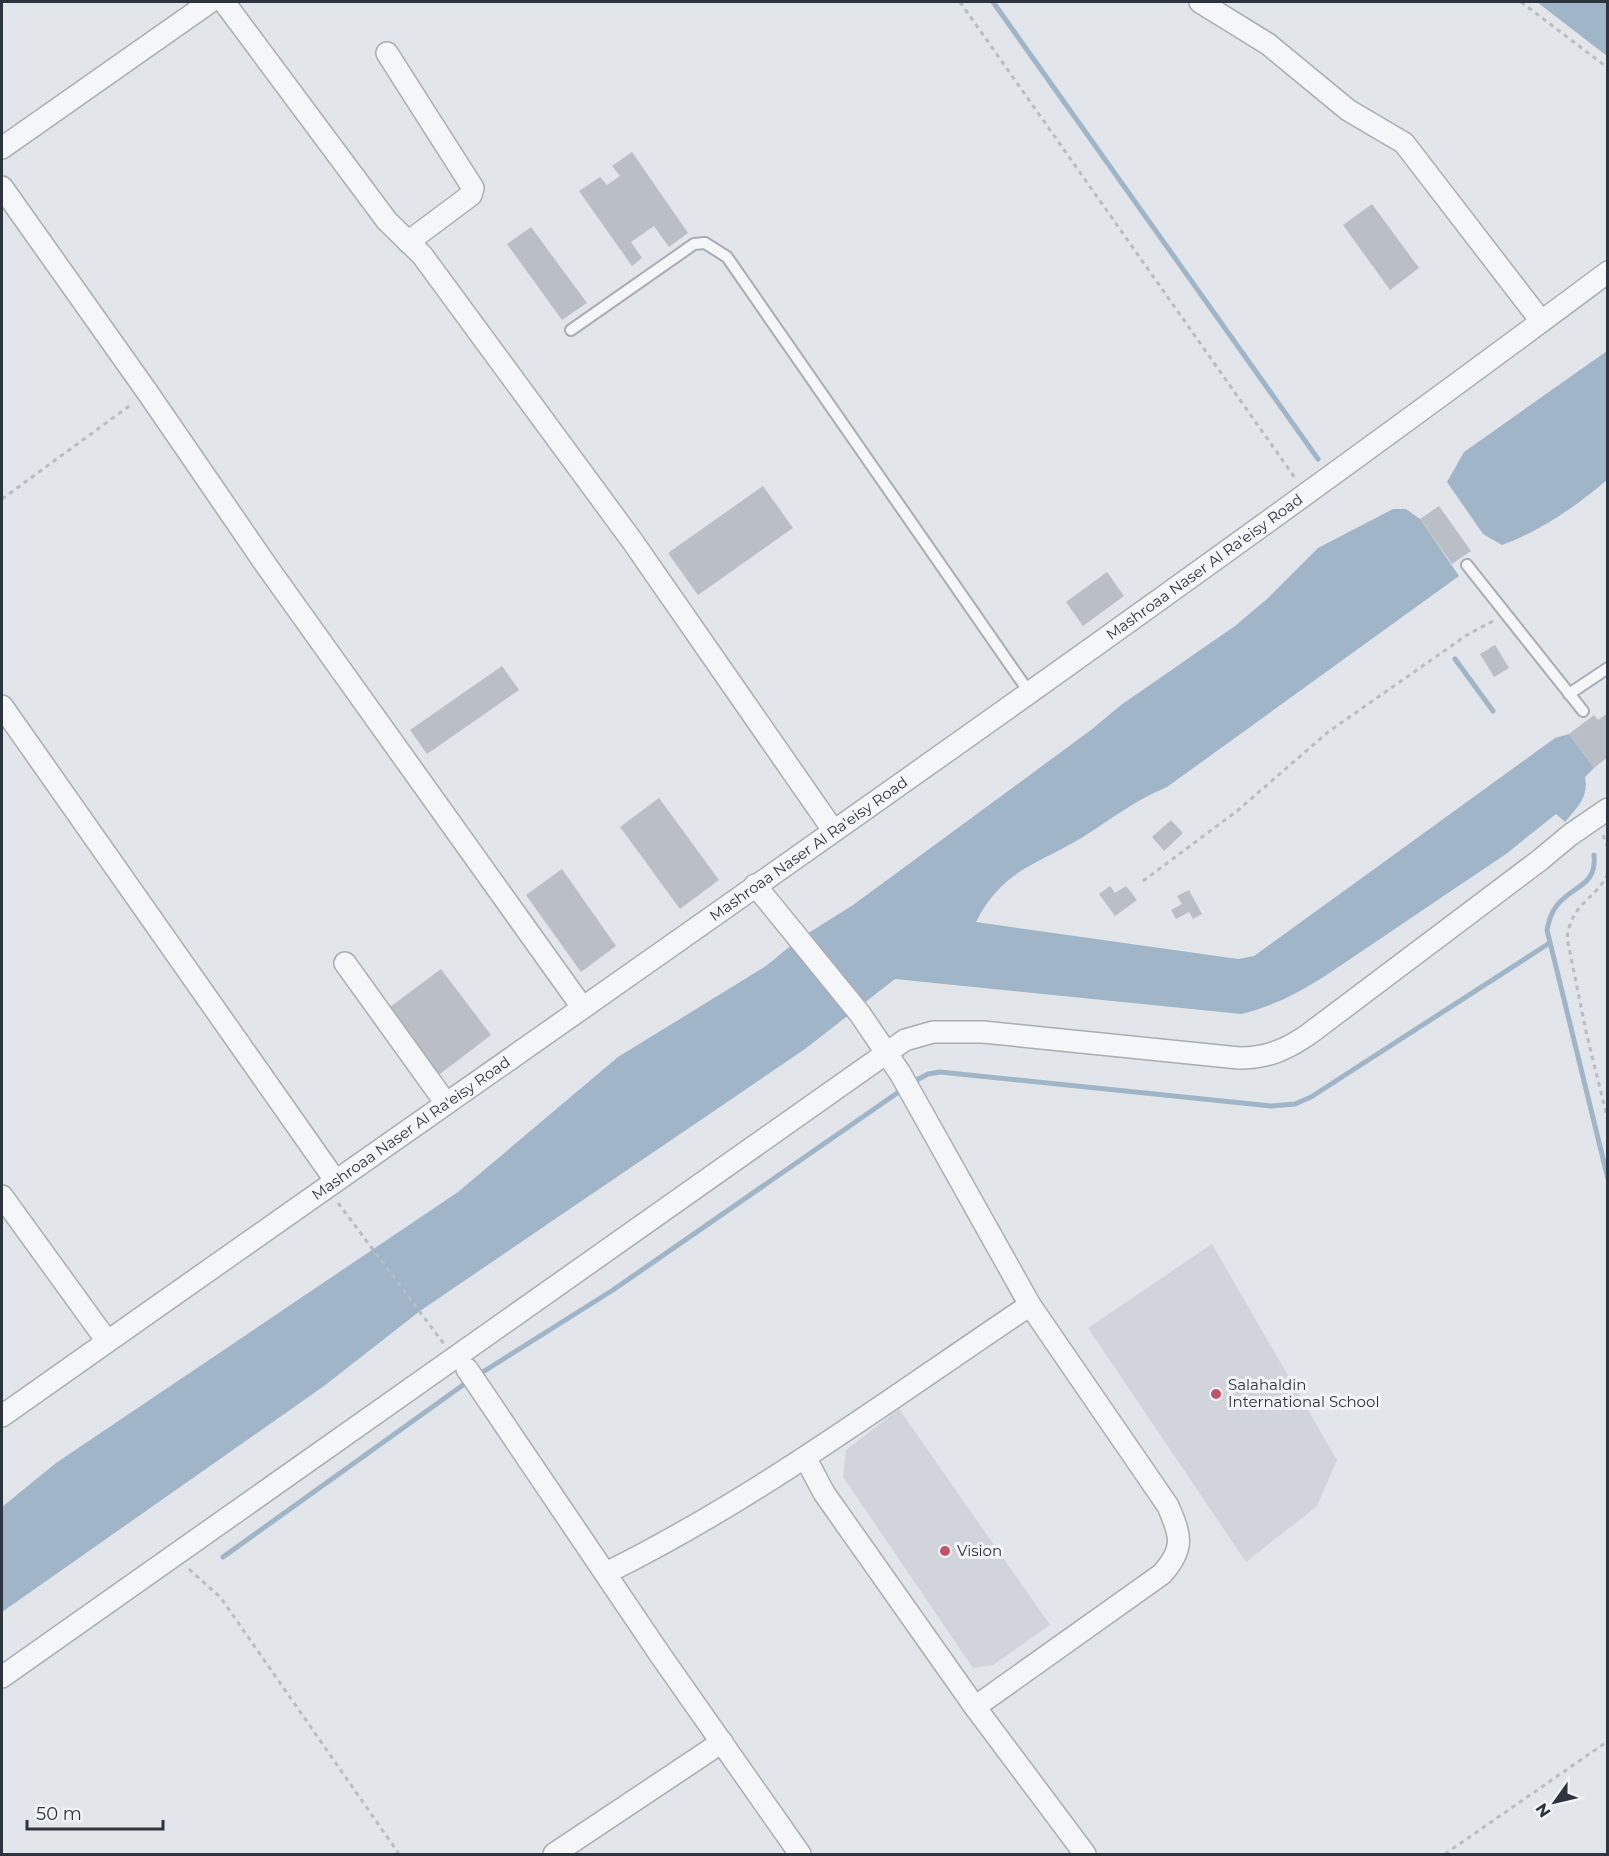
<svg xmlns="http://www.w3.org/2000/svg" width="1609" height="1856" font-family="Montserrat,sans-serif">
  <style>
    .built { fill: #d1d5db }
    .water { fill: #a0b5c7 }
    .lines { fill: none; stroke-linecap: round; stroke-linejoin: round }
    .stream { stroke: #a0b5c7; stroke-width: 5 }
    .building { fill: #babfc6 }
    .lane-casing { stroke: #a8adb4; stroke-width: 14 }
    .street-casing { stroke: #a8adb4; stroke-width: 24 }
    .path { stroke: #b9bcc1; stroke-width: 3; stroke-dasharray: 4.5 4.5; stroke-linecap: butt }
    .lane { stroke: #f5f6f8; stroke-width: 10 }
    .street { stroke: #f5f6f8; stroke-width: 21 }
    .poi-dot { fill: #c45269; stroke: #f2f4f7; stroke-width: 2 }
    .labels { text-anchor: middle; stroke-width: 6; stroke-linejoin: round; paint-order: stroke }
    .street-label { font-size: 15px; fill: #2c3440; stroke: #f2f4f7 }
    .poi-label { font-size: 15px; fill: #2c3440; stroke: #f2f4f7; text-anchor: start }
  </style>
  <rect width="100%" height="100%" fill="#e2e6ea"/>
  <!-- built -->
  <g class="built">
    <path d="M1212,1244L1337,1460L1317,1506L1246,1562L1088,1328Z"/>
    <path d="M899,1409L1050,1625L993,1665L973,1668L843,1477L846,1450Z"/>
  </g>
  <!-- water -->
  <g class="water">
    <path d="M1537,2H1607V56Z"/>
    <path d="M1607,351V480C1575,507 1542,530 1502,545L1483,534L1447,482L1464,452Z"/>
    <path d="M1393,509H1406L1420,519L1459,576L1167,787C1137,799 1110,820 1083,837C1037,865 1003,869 976,922L1238,959L1254,956L1555,738L1569,734L1594,768L1585,777C1589,797 1577,808 1565,822L1556,814L1506,854L1325,976C1298,993 1272,1007 1241,1014L895,979L805,1049L420,1311L324,1386L2,1612V1507L56,1463L458,1192L618,1057L766,966L799,939L853,905L1091,730L1121,705L1235,626L1267,599L1318,548Z"/>
  </g>
  <g class="lines">
    <!-- stream -->
    <g class="stream">
      <path d="M993,2L1318,459"/>
      <path d="M1455,659L1493,711"/>
      <path d="M1594,855C1597,886 1574,885 1558,904C1551,912 1549,921 1547,930L1608,1179"/>
      <path d="M911,1083L928,1074L940,1072L1271,1106L1295,1104L1311,1097L1548,944"/>
      <path d="M478,1375L613,1290L903,1089"/>
      <path d="M223,1557L470,1380"/>
    </g>
  </g>
  <!-- building -->
  <g class="building">
    <path d="M632,152L688,233L669,247L654,226L631,242L642,258L632,266L579,191L600,177L607,185L620,176L612,166Z"/>
    <path d="M1372,204L1419,268L1390,290L1343,225Z"/>
    <path d="M531,227L587,303L562,320L507,244Z"/>
    <path d="M763,486L793,528L698,595L668,553Z"/>
    <path d="M1439,506L1471,551L1452,564L1420,519Z"/>
    <path d="M1107,572L1124,596L1083,626L1066,602Z"/>
    <path d="M1495,645L1509,668L1494,677L1480,654Z"/>
    <path d="M502,666L519,690L427,754L410,730Z"/>
    <path d="M1606,714L1608,757L1594,768L1569,734L1594,715L1598,720Z"/>
    <path d="M659,798L719,880L680,909L620,827Z"/>
    <path d="M1171,820L1183,833L1164,851L1152,837Z"/>
    <path d="M562,869L616,946L581,972L526,895Z"/>
    <path d="M1110,886L1115,893L1126,886L1137,900L1115,916L1099,894Z"/>
    <path d="M1189,890L1202,914L1193,919L1189,912L1176,919L1171,910L1182,904L1177,896Z"/>
    <path d="M441,969L491,1035L436,1077L386,1010Z"/>
  </g>
  <g class="lines">
    <!-- lane casing -->
    <g class="lane-casing">
      <g id="lane">
        <path d="M571,330L694,244L705,243L727,257L1029,692"/>
        <path d="M1467,565L1583,711"/>
        <path d="M1569,694L1608,668"/>
      </g>
    </g>
    <!-- street casing -->
    <g class="street-casing">
      <g id="street">
        <path d="M224,2L387,221L422,255L633,542L833,830"/>
        <path d="M1200,2L1268,44L1348,110L1404,143L1541,321"/>
        <path d="M387,53L473,188L471,195L408,242"/>
        <path d="M2,148L210,2"/>
        <path d="M2,187L148,393L266,565L582,1007"/>
        <path d="M2,706L335,1180"/>
        <path d="M755,885L860,1014L900,1073L1030,1305L1168,1506C1181,1536 1185,1548 1162,1574L975,1707"/>
        <path d="M345,963L445,1102"/>
        <path d="M2,1196L107,1341"/>
        <path d="M467,1369L661,1656L800,1854"/>
        <path id="s1" d="M2,1416C538,1037 1081,665 1608,272"/>
        <path d="M806,1459L824,1493L975,1707L1085,1854"/>
        <path d="M606,1573C756,1499 891,1398 1030,1305"/>
        <path d="M2,1677L905,1040L933,1032H983L1239,1058C1267,1058 1286,1050 1309,1034L1540,860L1570,835L1608,809"/>
        <path d="M554,1854L722,1742"/>
      </g>
    </g>
    <!-- path -->
    <g class="path">
      <path d="M960,2L1295,478"/>
      <path d="M1521,2L1608,68"/>
      <path d="M2,499L132,404"/>
      <path d="M1603,835L1608,848"/>
      <path d="M1608,874C1594,901 1572,902 1567,938L1587,1036L1608,1120"/>
      <path d="M1143,881L1237,811L1328,732L1467,635L1495,620"/>
      <path d="M338,1203L444,1344"/>
      <path d="M189,1569L221,1598L399,1854"/>
      <path d="M1445,1854L1608,1741"/>
    </g>
    <!-- lane -->
    <use href="#lane" class="lane"/>
    <!-- street -->
    <use href="#street" class="street"/>
  </g>
  <!-- markers -->
  <g class="poi-dot">
    <circle cx="1216" cy="1394" r="6"/>
    <circle cx="945" cy="1551" r="6"/>
  </g>
  <g class="labels">
    <!-- street labels -->
    <g class="street-label">
      <text dy="5" stroke="none"><textPath href="#s1" startOffset="1472">Mashroaa Naser Al Ra'eisy Road</textPath></text>
      <text dy="5" stroke="none"><textPath href="#s1" startOffset="986">Mashroaa Naser Al Ra'eisy Road</textPath></text>
      <text dy="5" stroke="none"><textPath href="#s1" startOffset="500">Mashroaa Naser Al Ra'eisy Road</textPath></text>
    </g>
    <!-- poi labels -->
    <g class="poi-label">
      <text x="1228" y="1390">Salahaldin<tspan x="1228" dy="17">International School</tspan></text>
      <text x="957" y="1556">Vision</text>
    </g>
  </g>
  <!-- border -->
  <rect width="1609" height="1856" fill="none" stroke="#2c3440" stroke-width="6"/>
  <!-- north arrow -->
  <g transform="translate(1555 1802) rotate(236)" stroke="#f2f4f7" stroke-width="4.5" paint-order="stroke">
  <path d="M0-4.5L10 22L0 15L-10 22Z" fill="#2c3440"/>
  <text y="-9" font-size="16" font-weight="bold" text-anchor="middle" fill="#2c3440">N</text>
  </g>
  <!-- scale -->
  <path d="M27 1820v9h136v-9" fill="none" stroke="#2c3440" stroke-width="3"/>
  <text x="36" y="1820" font-size="18" fill="#2c3440" stroke="#f2f4f7" stroke-width="4.5" paint-order="stroke">50 m</text>
</svg>
